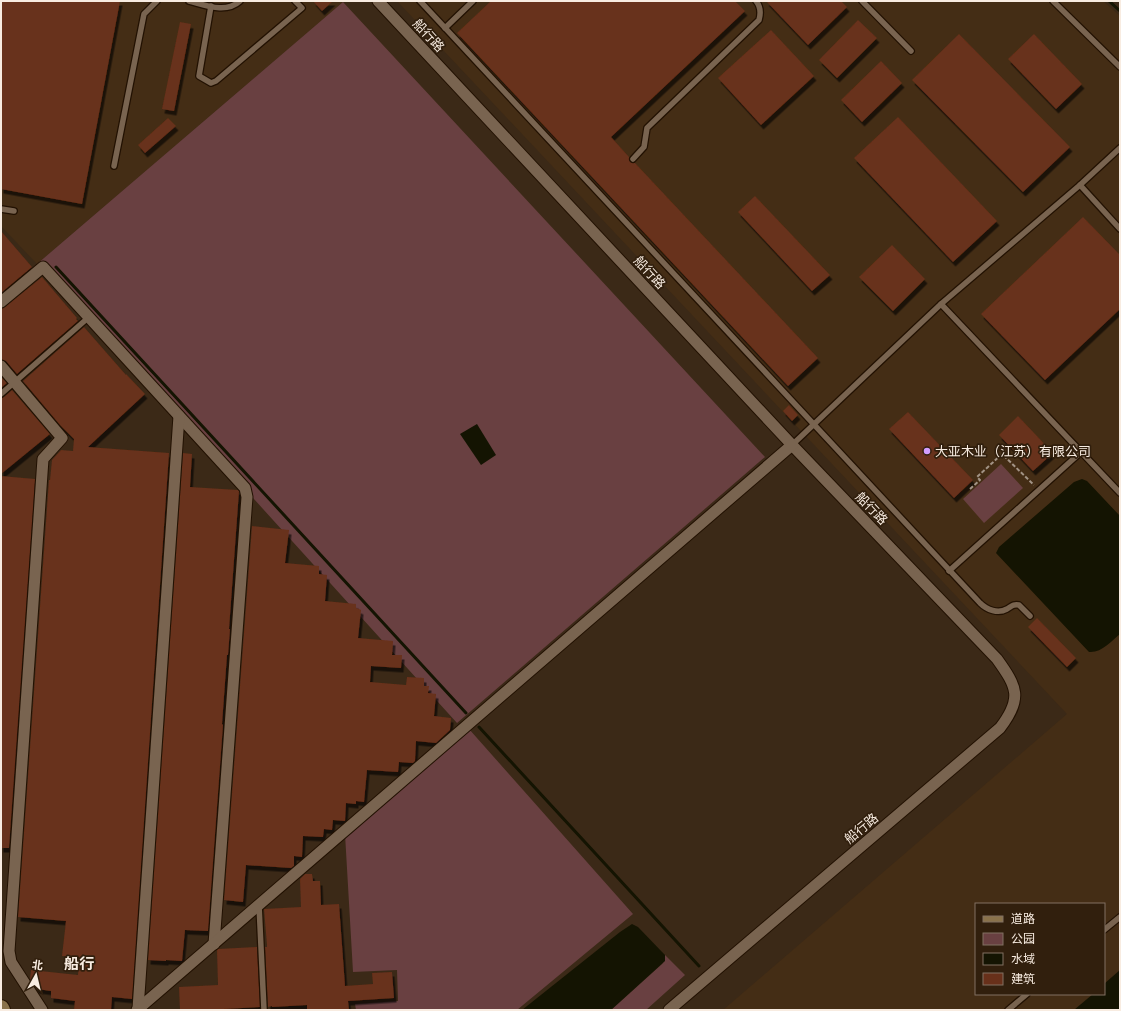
<svg xmlns="http://www.w3.org/2000/svg" width="1121" height="1011" font-family="'Exo 2','Noto Sans SC',sans-serif">
  <style>
    .built { fill: #442d15 }
    .green { fill: #694041 }
    .water { fill: #141402 }
    .lines { fill: none; stroke-linecap: round; stroke-linejoin: round }
    .stream { stroke: #141402; stroke-width: 3 }
    .building { fill: #68301a; filter: url(#shadow) }
    .service-casing { stroke: #221102; stroke-width: 8 }
    .minor-casing { stroke: #221102; stroke-width: 13 }
    .secondary-casing { stroke: #221102; stroke-width: 18 }
    .path { stroke: #a29385; stroke-width: 2; stroke-dasharray: 4 2; stroke-linecap: butt }
    .service { stroke: #796450; stroke-width: 5.5 }
    .minor { stroke: #796450; stroke-width: 11 }
    .secondary { stroke: #8a724b; stroke-width: 16 }
    .poi-dot { fill: #d19dfe; stroke: #311f0d; stroke-width: 1.5 }
    .labels { text-anchor: middle; stroke-width: 3.5; stroke-linejoin: round; paint-order: stroke }
    .street-label { font-size: 13px; fill: #f8ece1; stroke: #311f0d }
    .poi-label { font-size: 13px; fill: #f8ece1; stroke: #311f0d; text-anchor: start }
    .quarter-label { font-size: 15px; font-weight: bold; fill: #f8ece1; stroke: #311f0d }
  </style>
  <defs>
    <filter id="shadow"><feDropShadow dx="2.5" dy="4.5" stdDeviation="0" flood-color="#0009"/></filter>
  </defs>
  <rect width="100%" height="100%" fill="#3b2917"/>
  <!-- built -->
  <g class="built">
    <path d="M1,1H342L343,2L37,264L1,226Z"/>
    <path d="M397,1H1103L1120,16V970L1104,984V904H976V994H1093L1074,1010H723L1067,714Z"/>
  </g>
  <!-- green -->
  <g class="green">
    <path d="M343,2L765,457L457,723L89,317L37,264Z"/>
    <path d="M1001,464L1023,488L984,523L963,499Z"/>
    <path d="M469,729L633,914L517,1010H356L355,1004L398,1001L397,970L353,972L345,834Z"/>
    <path d="M665,955L685,975L646,1010H611L662,964L665,960Z"/>
  </g>
  <!-- water -->
  <g class="water">
    <path d="M477,424L496,455L481,465L460,434Z"/>
    <path d="M1082,479L1087,481L1120,516V634C1111,641 1102,653 1089,652L996,553L999,547L1074,482Z"/>
    <path d="M632,924L638,927L665,955V961L611,1010H522L620,932Z"/>
    <path d="M1120,970V1010H1074L1093,994H1104V984Z"/>
  </g>
  <g class="lines">
    <!-- stream -->
    <g class="stream">
      <path d="M1109,1L1120,11"/>
      <path d="M56,267L466,713"/>
      <path d="M479,727L699,966"/>
    </g>
  </g>
  <!-- building -->
  <g class="building">
    <path d="M1,1H120L82,204L1,189Z"/>
    <path d="M313,1H333L322,11Z"/>
    <path d="M491,1H735L745,11L611,137L629,157V160L630,162L632,163H635L818,358L788,386L457,33Z"/>
    <path d="M766,1H841L847,7L808,45Z"/>
    <path d="M858,20L877,38L837,78L819,60Z"/>
    <path d="M180,22L191,24L174,111L162,109Z"/>
    <path d="M771,30L814,76L761,125L718,78Z"/>
    <path d="M959,34L1070,147L1023,192L912,80Z"/>
    <path d="M1034,34L1082,84L1056,109L1008,59Z"/>
    <path d="M881,61L902,83L862,122L841,100Z"/>
    <path d="M898,117L997,221L953,262L854,158Z"/>
    <path d="M168,118L176,126L145,153L138,145Z"/>
    <path d="M755,196L830,275L812,291L738,212Z"/>
    <path d="M1083,217L1120,255V309L1045,380L981,314Z"/>
    <path d="M1,231L32,267L1,293Z"/>
    <path d="M892,245L925,279L893,311L859,277Z"/>
    <path d="M42,277L77,318L76,319L78,321L17,374L6,361L1,359V309L5,307Z"/>
    <path d="M84,327L126,375V374L145,394L88,447L169,453L132,999L112,997L111,1010H74L75,1001L51,998V991L37,989L30,979L31,970L78,975L79,957L62,956L66,921L18,917L49,480H50L52,460L61,450L73,451L74,439L60,425L23,381Z"/>
    <path d="M1,377L7,383L1,388Z"/>
    <path d="M12,390L50,434L1,474V398L4,397Z"/>
    <path d="M789,405L798,415L792,421L783,411Z"/>
    <path d="M908,412L973,480L954,498L889,429Z"/>
    <path d="M1018,416L1053,453L1033,471L999,435Z"/>
    <path d="M183,453L192,454L190,487L238,490L239,491L229,629H230L228,655H227L222,724L223,725L208,931L185,930L182,961L166,960V961L148,960Z"/>
    <path d="M1,476L35,479L9,848H1Z"/>
    <path d="M252,526L289,530L285,563L319,566V574L327,575L325,601L356,604V608L361,610L358,638L393,641L392,655H402L401,668L371,666L370,682L406,685L407,677L424,678V686H429L428,693L436,694L434,716L451,718L450,730L436,743L416,741L415,761L413,763L399,762L398,772L367,770L364,802L356,801V804L346,803L345,821L333,820L332,830L324,829L323,837L303,836L302,857L294,856V866L291,868L246,865L243,902L224,900Z"/>
    <path d="M1037,618L1076,658L1067,667L1028,627Z"/>
    <path d="M305,874H312L313,881H320L321,905L339,904L345,986L373,984L372,973L392,972L394,998L348,1001L349,1010H307V1005L272,1007V1006L268,1007L265,947H267V945L264,909L301,907L300,879Z"/>
    <path d="M257,947L260,1007L206,1010H180L179,987L218,985L217,950L218,949Z"/>
  </g>
  <g class="lines">
    <!-- service casing -->
    <g class="service-casing">
      <g id="service">
        <path d="M189,1C205,5 226,14 240,1"/>
        <path d="M420,1L980,603C987,610 998,614 1007,609C1012,606 1013,604 1019,605L1030,616"/>
        <path d="M862,1L911,51"/>
        <path d="M1053,1L1120,67"/>
        <path d="M211,6L199,76L211,83L216,81L302,8L295,1"/>
        <path d="M445,28L473,1"/>
        <path d="M633,159L644,147L647,128L759,20C761,13 761,7 756,1"/>
        <path d="M114,166L144,14L157,1"/>
        <path d="M1080,185L1120,229"/>
        <path d="M1,209L14,211"/>
        <path d="M941,304L1120,493"/>
        <path d="M1,394L89,317"/>
        <path d="M792,445L941,304L1080,185L1120,148"/>
        <path d="M949,571L1081,452"/>
        <path d="M259,905L264,1010"/>
        <path d="M1104,930L1120,917"/>
        <path d="M1008,1010L1027,994"/>
      </g>
    </g>
    <!-- minor casing -->
    <g class="minor-casing">
      <g id="minor">
        <path d="M378,1L792,445L997,659C1017,687 1023,698 1000,728L669,1010"/>
        <path d="M1,302L43,267L245,488L247,497L214,944"/>
        <path d="M1,366L62,438L43,459L9,951L11,962L42,1010"/>
        <path d="M138,1009L179,416"/>
        <path d="M137,1010L792,445"/>
      </g>
    </g>
    <!-- secondary casing -->
    <g class="secondary-casing">
      <path id="secondary" d="M1,1008L2,1010"/>
    </g>
    <!-- path -->
    <path class="path" d="M970,489L980,480L977,477L1002,454L1034,485"/>
    <!-- service -->
    <use href="#service" class="service"/>
    <!-- minor -->
    <use href="#minor" class="minor"/>
    <!-- secondary -->
    <use href="#secondary" class="secondary"/>
  </g>
  <!-- markers -->
  <circle class="poi-dot" cx="927" cy="451" r="4"/>
  <g class="labels">
    <!-- street labels -->
    <g class="street-label">
      <text transform="translate(429 35) rotate(47)" y="5">船行路</text>
      <text transform="translate(650 272) rotate(47)" y="5">船行路</text>
      <text transform="translate(872 508) rotate(46)" y="5">船行路</text>
      <text transform="translate(861 828) rotate(-40)" y="5">船行路</text>
    </g>
    <!-- poi labels -->
    <g class="poi-label">
      <text x="935" y="456">大亚木业（江苏）有限公司</text>
    </g>
    <!-- quarter labels -->
    <g class="quarter-label">
      <text x="79" y="969">船行</text>
    </g>
  </g>
  <!-- border -->
  <rect width="1121" height="1011" fill="none" stroke="#f8ece1" stroke-width="4"/>
  <!-- legend -->
  <rect x="975" y="903" width="130" height="92" fill="#311f0d" stroke="#817162"/>
  <rect x="983" y="916" width="20" height="6" fill="#8a724b" stroke="#817162"/>
  <text x="1011" y="923" font-size="12" fill="#f8ece1">道路</text>
  <rect x="983" y="933" width="20" height="12" fill="#694041" stroke="#817162"/>
  <text x="1011" y="943" font-size="12" fill="#f8ece1">公园</text>
  <rect x="983" y="953" width="20" height="12" fill="#141402" stroke="#817162"/>
  <text x="1011" y="963" font-size="12" fill="#f8ece1">水域</text>
  <rect x="983" y="973" width="20" height="12" fill="#68301a" stroke="#817162"/>
  <text x="1011" y="983" font-size="12" fill="#f8ece1">建筑</text>
  <!-- north arrow -->
  <g transform="translate(36 975) rotate(8)" stroke="#311f0d" stroke-width="3" paint-order="stroke">
  <path d="M0-3L7 15L0 10L-7 15Z" fill="#f8ece1"/>
  <text y="-6" font-size="11" font-weight="bold" text-anchor="middle" fill="#f8ece1">北</text>
  </g>
</svg>
